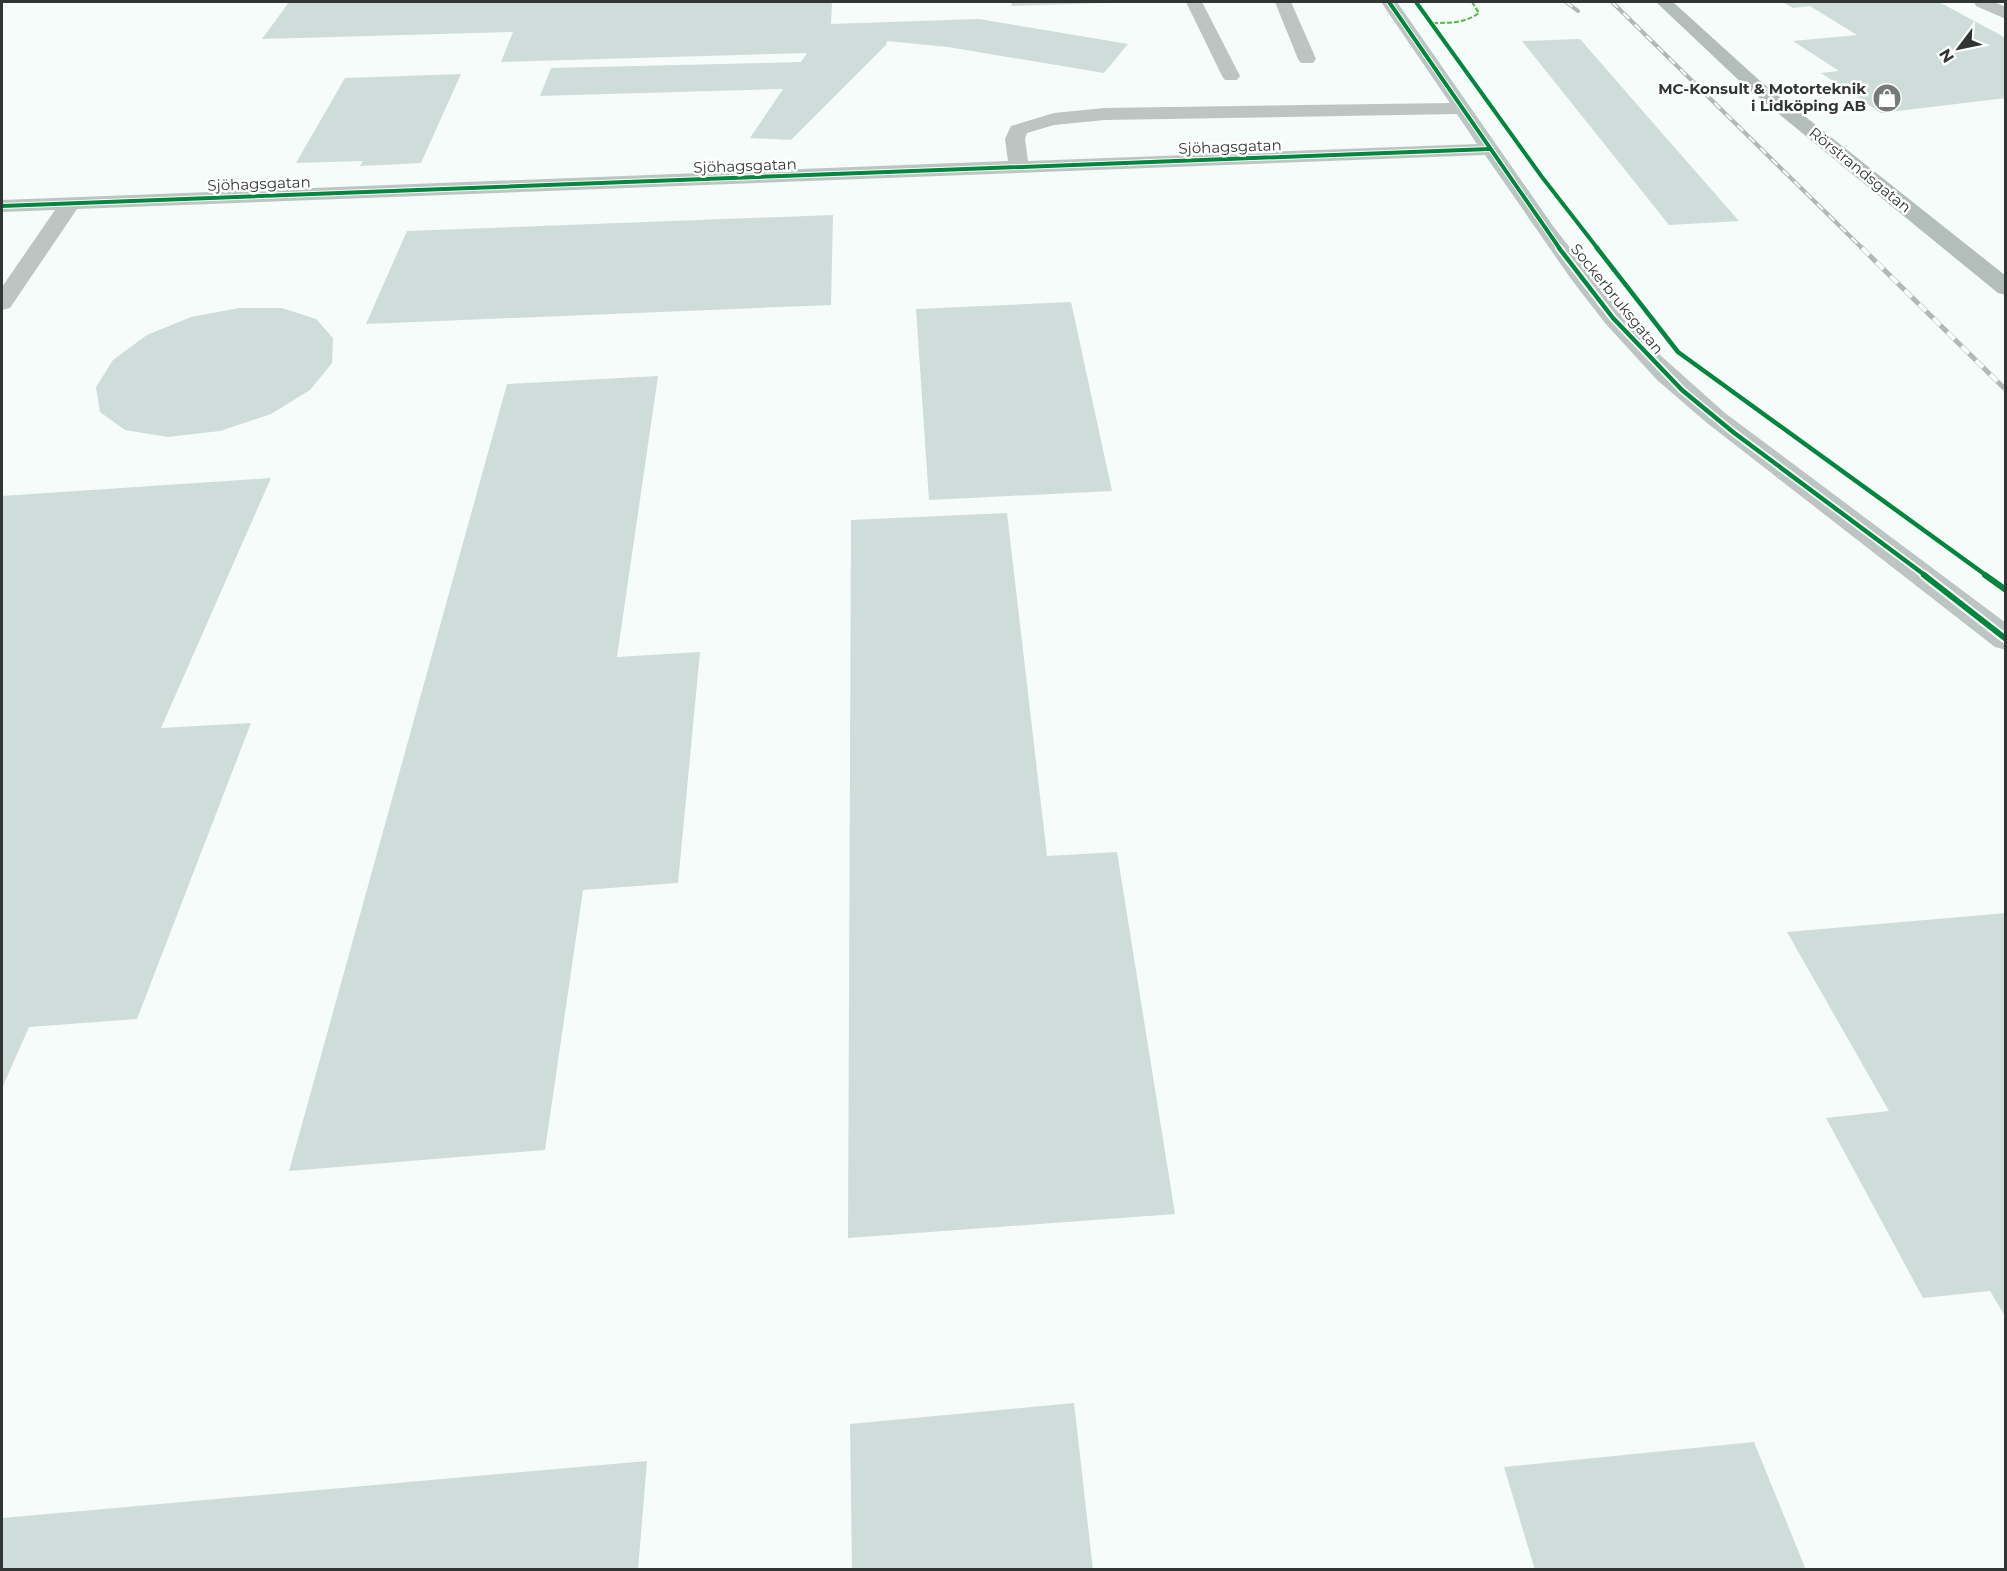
<svg xmlns="http://www.w3.org/2000/svg" width="2007" height="1571" font-family="Montserrat,sans-serif">
  <style>
    .building { fill: #ceddd9 }
    .lines { fill: none; stroke-linecap: round; stroke-linejoin: round }
    .minor { fill: #bcc5c2; fill-rule: evenodd }
    .major { fill: #b3bdb9; fill-rule: evenodd }
    .rail-far1-casing { stroke: #b2b8b6; stroke-width: 4 }
    .rail-casing { stroke: #b2b8b6; stroke-width: 5 }
    .rail-far1 { stroke: #fff; stroke-width: 2; stroke-dasharray: 8; stroke-linecap: butt }
    .rail { stroke: #fff; stroke-width: 4; stroke-dasharray: 10; stroke-linecap: butt }
    .quiet { stroke: #58b947; stroke-width: 2; stroke-dasharray: 5 2; stroke-linecap: butt }
    .cycleway-far2-casing { stroke: #fff; stroke-width: 6 }
    .cycleway-far1-casing { stroke: #fff; stroke-width: 8 }
    .cycleway-casing { stroke: #fff; stroke-width: 10 }
    .cycleway-far2 { stroke: #00873e; stroke-width: 4 }
    .cycleway-far1 { stroke: #00873e; stroke-width: 4.5 }
    .cycleway { stroke: #00873e; stroke-width: 6 }
    .labels { text-anchor: middle; stroke-width: 5; stroke-linejoin: round; paint-order: stroke }
    .far-poi-label { font-size: 15px; font-weight: bold; fill: #313635; stroke: #fff; text-anchor: end }
    .far-street-label { font-size: 15px; fill: #313635; stroke: #fff }
  </style>
  <rect width="100%" height="100%" fill="#f5fcf9"/>
  <!-- building -->
  <g class="building">
    <path d="M289,2H832L831,24L979,19L1128,44L1104,73L948,47L887,41L886,45L791,140L750,138L783,89L540,96L551,68L801,62L807,53L501,62L513,32L262,39Z"/>
    <path d="M1011,2H1107V3L1012,6Z"/>
    <path d="M1783,2H1939L2006,38V98L1881,113L1821,73L1839,71L1793,41L1857,35L1810,6L1793,8Z"/>
    <path d="M1580,39L1654,124L1739,221L1669,225L1522,41Z"/>
    <path d="M461,74L421,163L360,166L363,161L296,163L345,78Z"/>
    <path d="M833,215L831,305L366,324L407,231Z"/>
    <path d="M1071,302L1112,491L929,500L916,309Z"/>
    <path d="M239,308H282L316,319L333,338L332,363L310,390L271,414L220,431L168,437L125,430L100,412L96,387L113,360L147,335L191,317Z"/>
    <path d="M658,376L617,657L700,652L678,883L583,890L545,1150L289,1171L507,384Z"/>
    <path d="M271,478L161,728L251,723L137,1019L29,1027L2,1088V496Z"/>
    <path d="M1007,513L1047,856L1117,852L1175,1214L848,1238L851,520Z"/>
    <path d="M2006,913V1318L1990,1291L1923,1298L1826,1118L1889,1111L1787,932Z"/>
    <path d="M1074,1403L1093,1570H852L850,1424Z"/>
    <path d="M1754,1442L1806,1570H1535L1504,1467Z"/>
    <path d="M647,1461L638,1570H2V1518Z"/>
  </g>
  <g class="lines">
    <!-- minor -->
    <g class="minor">
      <path d="M1186,2H1202L1240,76L1237,80H1225L1222,76Z"/>
      <path d="M1275,2H1291L1316,59L1313,63H1301L1298,59Z"/>
      <path d="M1381,2H1397L1553,226L1621,313L1659,354L1725,413L2006,623V650L1995,647L1707,423L1657,380L1605,323L1571,279L1485,155L77,209L10,308L2,310V287L55,210L2,212V200L1008,161L1005,139L1011,126L1054,113L1105,108L1450,103ZM1457,114L1477,144L1028,161L1025,139L1027,133L1054,125L1105,120Z"/>
      <path d="M1974,2H1994L2006,7V19L1976,6Z"/>
    </g>
    <!-- major -->
    <path class="major" d="M1656,2H1673L1759,80L2006,276V295L1998,293L1747,88Z"/>
    <!-- rail-far1 casing -->
    <g class="rail-far1-casing">
      <g id="rail-far1">
        <path d="M1566,2L1578,11"/>
        <path d="M1612,2L1863,249"/>
      </g>
    </g>
    <!-- rail casing -->
    <g class="rail-casing">
      <path id="rail" d="M1862,248L2006,390"/>
    </g>
    <!-- rail-far1 -->
    <use href="#rail-far1" class="rail-far1"/>
    <!-- rail -->
    <use href="#rail" class="rail"/>
    <!-- quiet -->
    <path class="quiet" d="M1433,23C1450,23 1465,23 1479,13L1472,2"/>
    <!-- cycleway-far2 casing -->
    <g class="cycleway-far2-casing">
      <g id="cycleway-far2">
        <path d="M1389,2L1560,249"/>
        <path d="M1416,2L1542,177L1598,249"/>
        <path d="M2,206L1489,149"/>
      </g>
    </g>
    <!-- cycleway-far1 casing -->
    <g class="cycleway-far1-casing">
      <g id="cycleway-far1">
        <path d="M1559,248L1613,318L1682,390L1733,432L1926,576"/>
        <path d="M1597,248L1678,352L1987,576"/>
      </g>
    </g>
    <!-- cycleway casing -->
    <g class="cycleway-casing">
      <g id="cycleway">
        <path d="M1924,575L2006,639"/>
        <path d="M1985,575L2006,590"/>
      </g>
    </g>
    <!-- cycleway-far2 -->
    <use href="#cycleway-far2" class="cycleway-far2"/>
    <!-- cycleway-far1 -->
    <use href="#cycleway-far1" class="cycleway-far1"/>
    <!-- cycleway -->
    <use href="#cycleway" class="cycleway"/>
  </g>
  <!-- icons -->
  <defs>
    <g id="shop-disc" transform="scale(1.5)"><circle r="9.5" fill="#767b7a" stroke="#fff"/><path d="M-5-2.5h2.3a2.7 3.5 0 0 1 5.4 0H5L5.5 6h-11ZM-1.5-2.5h3a1.5 2.3 0 0 0-3 0Z" fill="#fff"/></g>
  </defs>
  <g fill-rule="evenodd">
    <use href="#shop-disc" x="1887" y="98"/>
  </g>
  <g class="labels">
    <!-- far-poi labels -->
    <g class="far-poi-label">
      <text x="1866" y="94">MC-Konsult &amp; Motorteknik<tspan x="1866" dy="17">i Lidköping AB</tspan></text>
    </g>
    <!-- far-street labels -->
    <g class="far-street-label">
      <text transform="translate(1230 147) rotate(-2)" y="5">Sjöhagsgatan</text>
      <text transform="translate(745 166) rotate(-2)" y="5">Sjöhagsgatan</text>
      <text transform="translate(1860 170) rotate(39)" y="5">Rörstrandsgatan</text>
      <text transform="translate(259 184) rotate(-2)" y="5">Sjöhagsgatan</text>
      <text transform="translate(1617 299) rotate(51)" y="5">Sockerbruksgatan</text>
    </g>
  </g>
  <!-- border -->
  <rect width="2007" height="1571" fill="none" stroke="#313635" stroke-width="6"/>
  <!-- north arrow -->
  <g transform="translate(1959 48) rotate(238)" stroke="#ffffff" stroke-width="4.5" paint-order="stroke">
  <path d="M0-4.5L10 22L0 15L-10 22Z" fill="#313635"/>
  <text y="-9" font-size="16" font-weight="bold" text-anchor="middle" fill="#313635">N</text>
  </g>
</svg>
